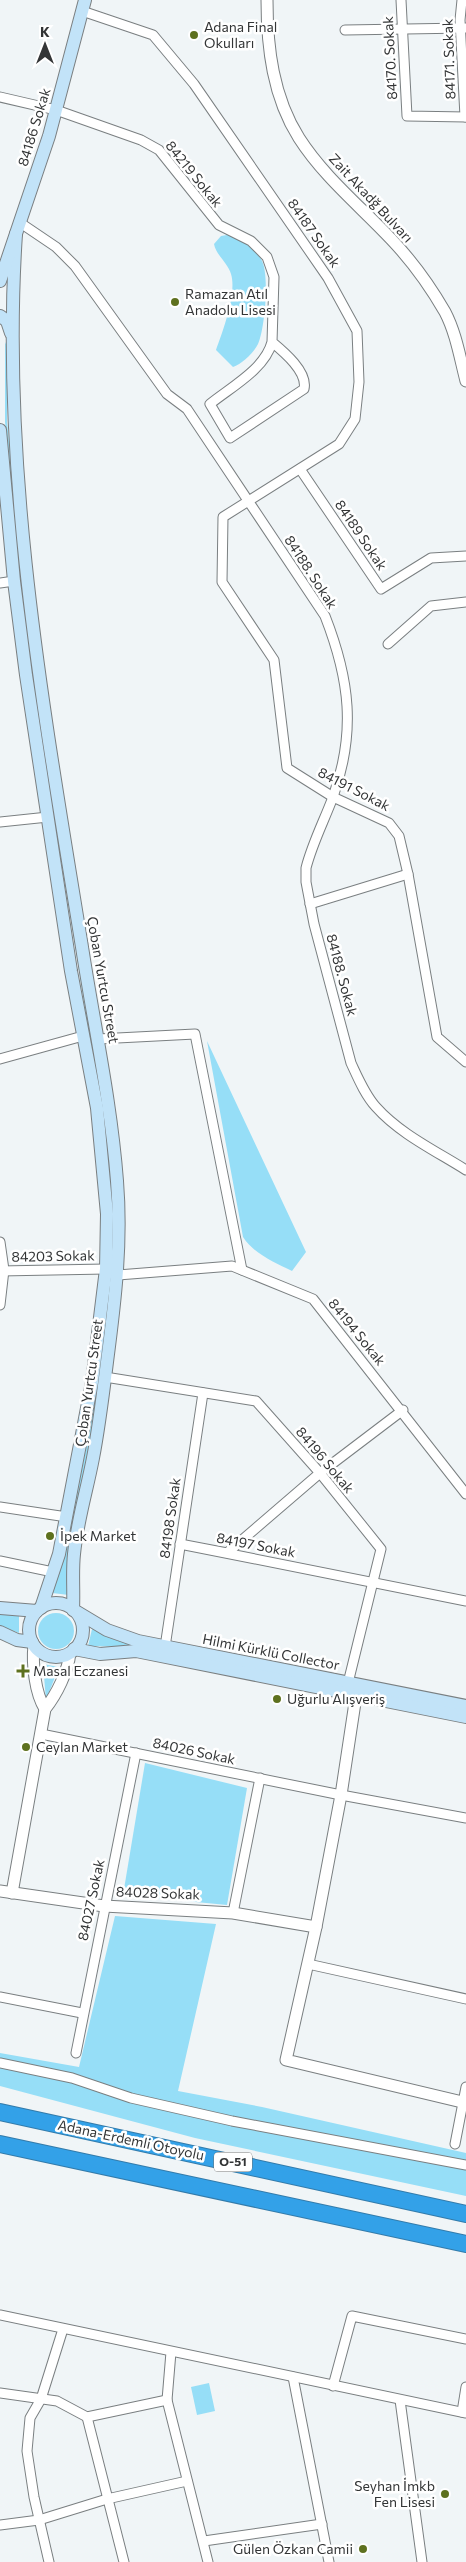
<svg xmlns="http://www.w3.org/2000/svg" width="466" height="2562" font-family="Commissioner,sans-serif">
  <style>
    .green { fill: #96def7 }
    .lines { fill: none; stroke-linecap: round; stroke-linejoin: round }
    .minor-casing { stroke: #7a7f81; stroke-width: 11 }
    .tertiary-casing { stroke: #7a7f81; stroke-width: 13 }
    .secondary-casing { stroke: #7a7f81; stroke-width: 14 }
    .motorway-casing { stroke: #337baa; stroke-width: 18 }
    .minor { stroke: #fff; stroke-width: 9 }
    .tertiary { stroke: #fff; stroke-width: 11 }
    .secondary { stroke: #c2e3f8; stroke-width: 12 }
    .motorway { stroke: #33a1e8; stroke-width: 16 }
    .poi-dot { fill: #5e711f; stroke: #fff; stroke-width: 2 }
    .labels { text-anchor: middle; stroke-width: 5; stroke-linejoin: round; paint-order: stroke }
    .shield { fill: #fff; stroke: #707272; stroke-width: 1 }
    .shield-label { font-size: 12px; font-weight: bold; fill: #333536 }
    .poi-label { font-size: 14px; fill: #333536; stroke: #fff; text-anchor: start }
    .street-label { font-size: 14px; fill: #333536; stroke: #fff }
  </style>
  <rect width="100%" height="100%" fill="#f0f5f7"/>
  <!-- green -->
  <g class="green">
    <path d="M227,235C242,239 252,245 261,259C270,272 265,329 258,344C254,352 242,364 233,367L216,350C223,331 237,293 231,274C228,263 216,255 214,244L221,236Z"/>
    <path d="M5,342L7,347V422L21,557L99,1071L111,1168L115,1236L101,1375L69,1595L52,1593L66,1552L88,1438L111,1268L95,1072L40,726L18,558L5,422Z"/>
    <path d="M207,1041L306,1252L292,1271C274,1262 254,1254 243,1237Z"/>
    <circle cx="56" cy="1631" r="18"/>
    <path d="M0,1615H19V1633L0,1626Z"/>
    <path d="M92,1629L132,1644L131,1647L88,1646Z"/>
    <path d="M43,1664L59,1667L46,1700Z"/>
    <path d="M145,1763L247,1788L227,1905L123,1895Z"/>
    <path d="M115,1916L216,1924L178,2091L262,2107L466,2153V2196L195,2138L0,2086V2053L79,2067Z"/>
    <path d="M209,2383L215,2411L197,2415L191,2387Z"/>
  </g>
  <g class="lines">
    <!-- minor casing -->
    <g class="minor-casing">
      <g id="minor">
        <path d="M401,0L407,116L466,117"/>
        <path d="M462,0L460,20L465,117"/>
        <path d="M82,11L153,35L194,84L328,278L357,331L359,382L355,419L339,444L223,517L222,582L274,660L287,768L333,797L389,823L399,836L408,874L437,1037L466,1062"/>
        <path d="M345,30L466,28"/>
        <path d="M0,97L56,110L141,140L159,150L219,225L251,241L267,257L274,277L272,342C265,369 231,387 210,404L230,438L304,389C308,372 284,352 272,342"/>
        <path d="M19,222L56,247L75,266L167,394L187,409L325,616C350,680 356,732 333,797C324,821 312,844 306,868V882L314,924L351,1063C358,1078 365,1095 376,1107C400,1134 436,1151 466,1170"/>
        <path d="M300,469L381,589L431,558L466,556"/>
        <path d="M0,583L14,581"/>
        <path d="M388,644L431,606L466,602"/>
        <path d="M0,822L48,817"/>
        <path d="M310,904L408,874"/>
        <path d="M98,1039L195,1034L242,1270"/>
        <path d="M0,1059L83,1036"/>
        <path d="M0,1242L4,1270L0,1305"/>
        <path d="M0,1271L106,1269"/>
        <path d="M118,1275L232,1266L313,1299L466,1494"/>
        <path d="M105,1377L256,1401L320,1473L381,1549L348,1683"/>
        <path d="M403,1410L320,1473L227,1553L180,1544L466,1601"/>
        <path d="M0,1507L67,1517"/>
        <path d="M0,1561L53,1572"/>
        <path d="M165,1647L203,1393"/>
        <path d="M41,1734L341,1795L466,1818"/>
        <path d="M233,1913L260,1778"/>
        <path d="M308,1964L466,1999"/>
        <path d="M0,1997L82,2013"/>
        <path d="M76,2053L136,1753"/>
        <path d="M0,2063L72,2078L131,2098L232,2121L466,2165"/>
        <path d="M455,2144L466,2087"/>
        <path d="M0,2315L466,2413"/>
        <path d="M171,2352L167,2400L208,2562"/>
        <path d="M293,2377L329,2562"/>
        <path d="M333,2386L352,2316L466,2339"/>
        <path d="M0,2393L57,2401L87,2417L167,2400"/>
        <path d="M400,2400L422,2562"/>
        <path d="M462,2412L466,2387"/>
        <path d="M87,2417L124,2562"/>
        <path d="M0,2525L39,2520L107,2499L187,2481"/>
        <path d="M204,2541L322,2524"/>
        <path d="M49,2562L34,2497L27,2451L30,2418L41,2399L63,2329"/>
      </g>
    </g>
    <!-- tertiary casing -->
    <g class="tertiary-casing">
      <g id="tertiary">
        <path d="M267,0C267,48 273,97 299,138C324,177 360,206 391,239C412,261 430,286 445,312C456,333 460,358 466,381"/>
        <path d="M34,1645C32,1664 35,1693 45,1709"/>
        <path d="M356,1696L341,1795L316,1927L286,2060L466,2103"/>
        <path d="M0,1891L104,1906L233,1913L316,1927"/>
        <path d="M12,1893L45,1709C57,1694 68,1671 70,1653"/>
      </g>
    </g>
    <!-- secondary casing -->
    <g class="secondary-casing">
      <g id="secondary">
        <path d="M16,234C0,472 44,712 82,947C94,1025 111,1102 117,1181C122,1243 115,1301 107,1362C103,1394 99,1427 93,1458C87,1490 77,1522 74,1554C72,1572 74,1591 73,1610"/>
        <path d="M0,281L49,136L85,0"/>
        <path d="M0,316L7,321L11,333"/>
        <path d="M0,430L14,581L26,675L71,971L97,1108L107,1214L106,1269L92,1382L59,1554L41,1608"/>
        <circle cx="56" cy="1630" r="27"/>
        <path d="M0,1608L37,1611"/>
        <path d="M77,1612L107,1630L138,1641L466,1706"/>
        <path d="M0,1632L17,1640L32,1642"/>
        <path d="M74,1649L100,1654L136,1651L466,1717"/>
      </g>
    </g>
    <!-- motorway casing -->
    <g class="motorway-casing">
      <g id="motorway">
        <path d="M0,2112L466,2214"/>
        <path d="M0,2144L466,2244"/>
      </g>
    </g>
    <!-- minor -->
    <use href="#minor" class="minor"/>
    <!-- tertiary -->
    <use href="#tertiary" class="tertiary"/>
    <!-- secondary -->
    <use href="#secondary" class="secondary"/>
    <!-- motorway -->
    <use href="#motorway" class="motorway"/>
  </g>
  <!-- markers -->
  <g class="poi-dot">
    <circle cx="194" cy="35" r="5"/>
    <circle cx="175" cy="302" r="5"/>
    <circle cx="50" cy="1536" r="5"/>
    <path d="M20.5 1663.5h5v5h5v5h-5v5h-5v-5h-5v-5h5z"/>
    <circle cx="277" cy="1699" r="5"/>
    <circle cx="26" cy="1747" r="5"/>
    <circle cx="445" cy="2494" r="5"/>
    <circle cx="363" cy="2549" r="5"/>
  </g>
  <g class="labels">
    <!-- shield labels -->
    <rect class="shield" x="214" y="2152.5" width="38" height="19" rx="4"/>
    <g class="shield-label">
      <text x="233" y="2166">O-51</text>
    </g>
    <!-- poi labels -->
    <g class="poi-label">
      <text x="204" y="32">Adana Final<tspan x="204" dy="16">Okulları</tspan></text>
      <text x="185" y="299">Ramazan Atıl<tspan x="185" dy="16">Anadolu Lisesi</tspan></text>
      <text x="60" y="1541">İpek Market</text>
      <text x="33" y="1676">Masal Eczanesi</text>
      <text x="287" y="1704">Uğurlu Alışveriş</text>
      <text x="36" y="1752">Ceylan Market</text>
      <text x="435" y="2491" text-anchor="end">Seyhan İmkb<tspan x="435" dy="16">Fen Lisesi</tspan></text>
      <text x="353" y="2554" text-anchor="end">Gülen Özkan Camii</text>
    </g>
    <!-- street labels -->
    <g class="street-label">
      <text transform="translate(390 58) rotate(-93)" y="5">84170. Sokak</text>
      <text transform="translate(449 59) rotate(-92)" y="5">84171. Sokak</text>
      <text transform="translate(34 127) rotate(-73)" y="5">84186 Sokak</text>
      <text transform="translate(194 174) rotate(51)" y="5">84219 Sokak</text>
      <text transform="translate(371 198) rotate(47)" y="5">Zait Akadğ Bulvarı</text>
      <text transform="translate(314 233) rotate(55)" y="5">84187 Sokak</text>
      <text transform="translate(361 535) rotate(56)" y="5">84189 Sokak</text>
      <text transform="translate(311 572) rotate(57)" y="5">84188. Sokak</text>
      <text transform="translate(354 789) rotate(27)" y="5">84191 Sokak</text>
      <text transform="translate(342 975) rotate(75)" y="5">84188. Sokak</text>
      <text transform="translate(103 980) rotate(80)" y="5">Çoban Yurtcu Street</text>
      <text transform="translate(53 1256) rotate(-1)" y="5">84203 Sokak</text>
      <text transform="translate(357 1332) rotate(51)" y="5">84194 Sokak</text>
      <text transform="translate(89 1383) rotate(-82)" y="5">Çoban Yurtcu Street</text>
      <text transform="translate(325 1460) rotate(50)" y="5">84196 Sokak</text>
      <text transform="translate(170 1518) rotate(-82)" y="5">84198 Sokak</text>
      <text transform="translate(256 1545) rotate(11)" y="5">84197 Sokak</text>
      <text transform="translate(271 1652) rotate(11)" y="5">Hilmi Kürklü Collector</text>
      <text transform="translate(194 1751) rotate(12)" y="5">84026 Sokak</text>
      <text transform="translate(158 1893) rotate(2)" y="5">84028 Sokak</text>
      <text transform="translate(91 1900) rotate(-78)" y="5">84027 Sokak</text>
      <text transform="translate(131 2140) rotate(12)" y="5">Adana-Erdemli Otoyolu</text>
    </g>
  </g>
  <!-- north arrow -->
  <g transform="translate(45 45)" stroke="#ffffff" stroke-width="4" paint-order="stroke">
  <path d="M0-4L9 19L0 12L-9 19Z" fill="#333536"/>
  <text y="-8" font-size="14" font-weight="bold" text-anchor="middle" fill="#333536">K</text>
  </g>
</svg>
